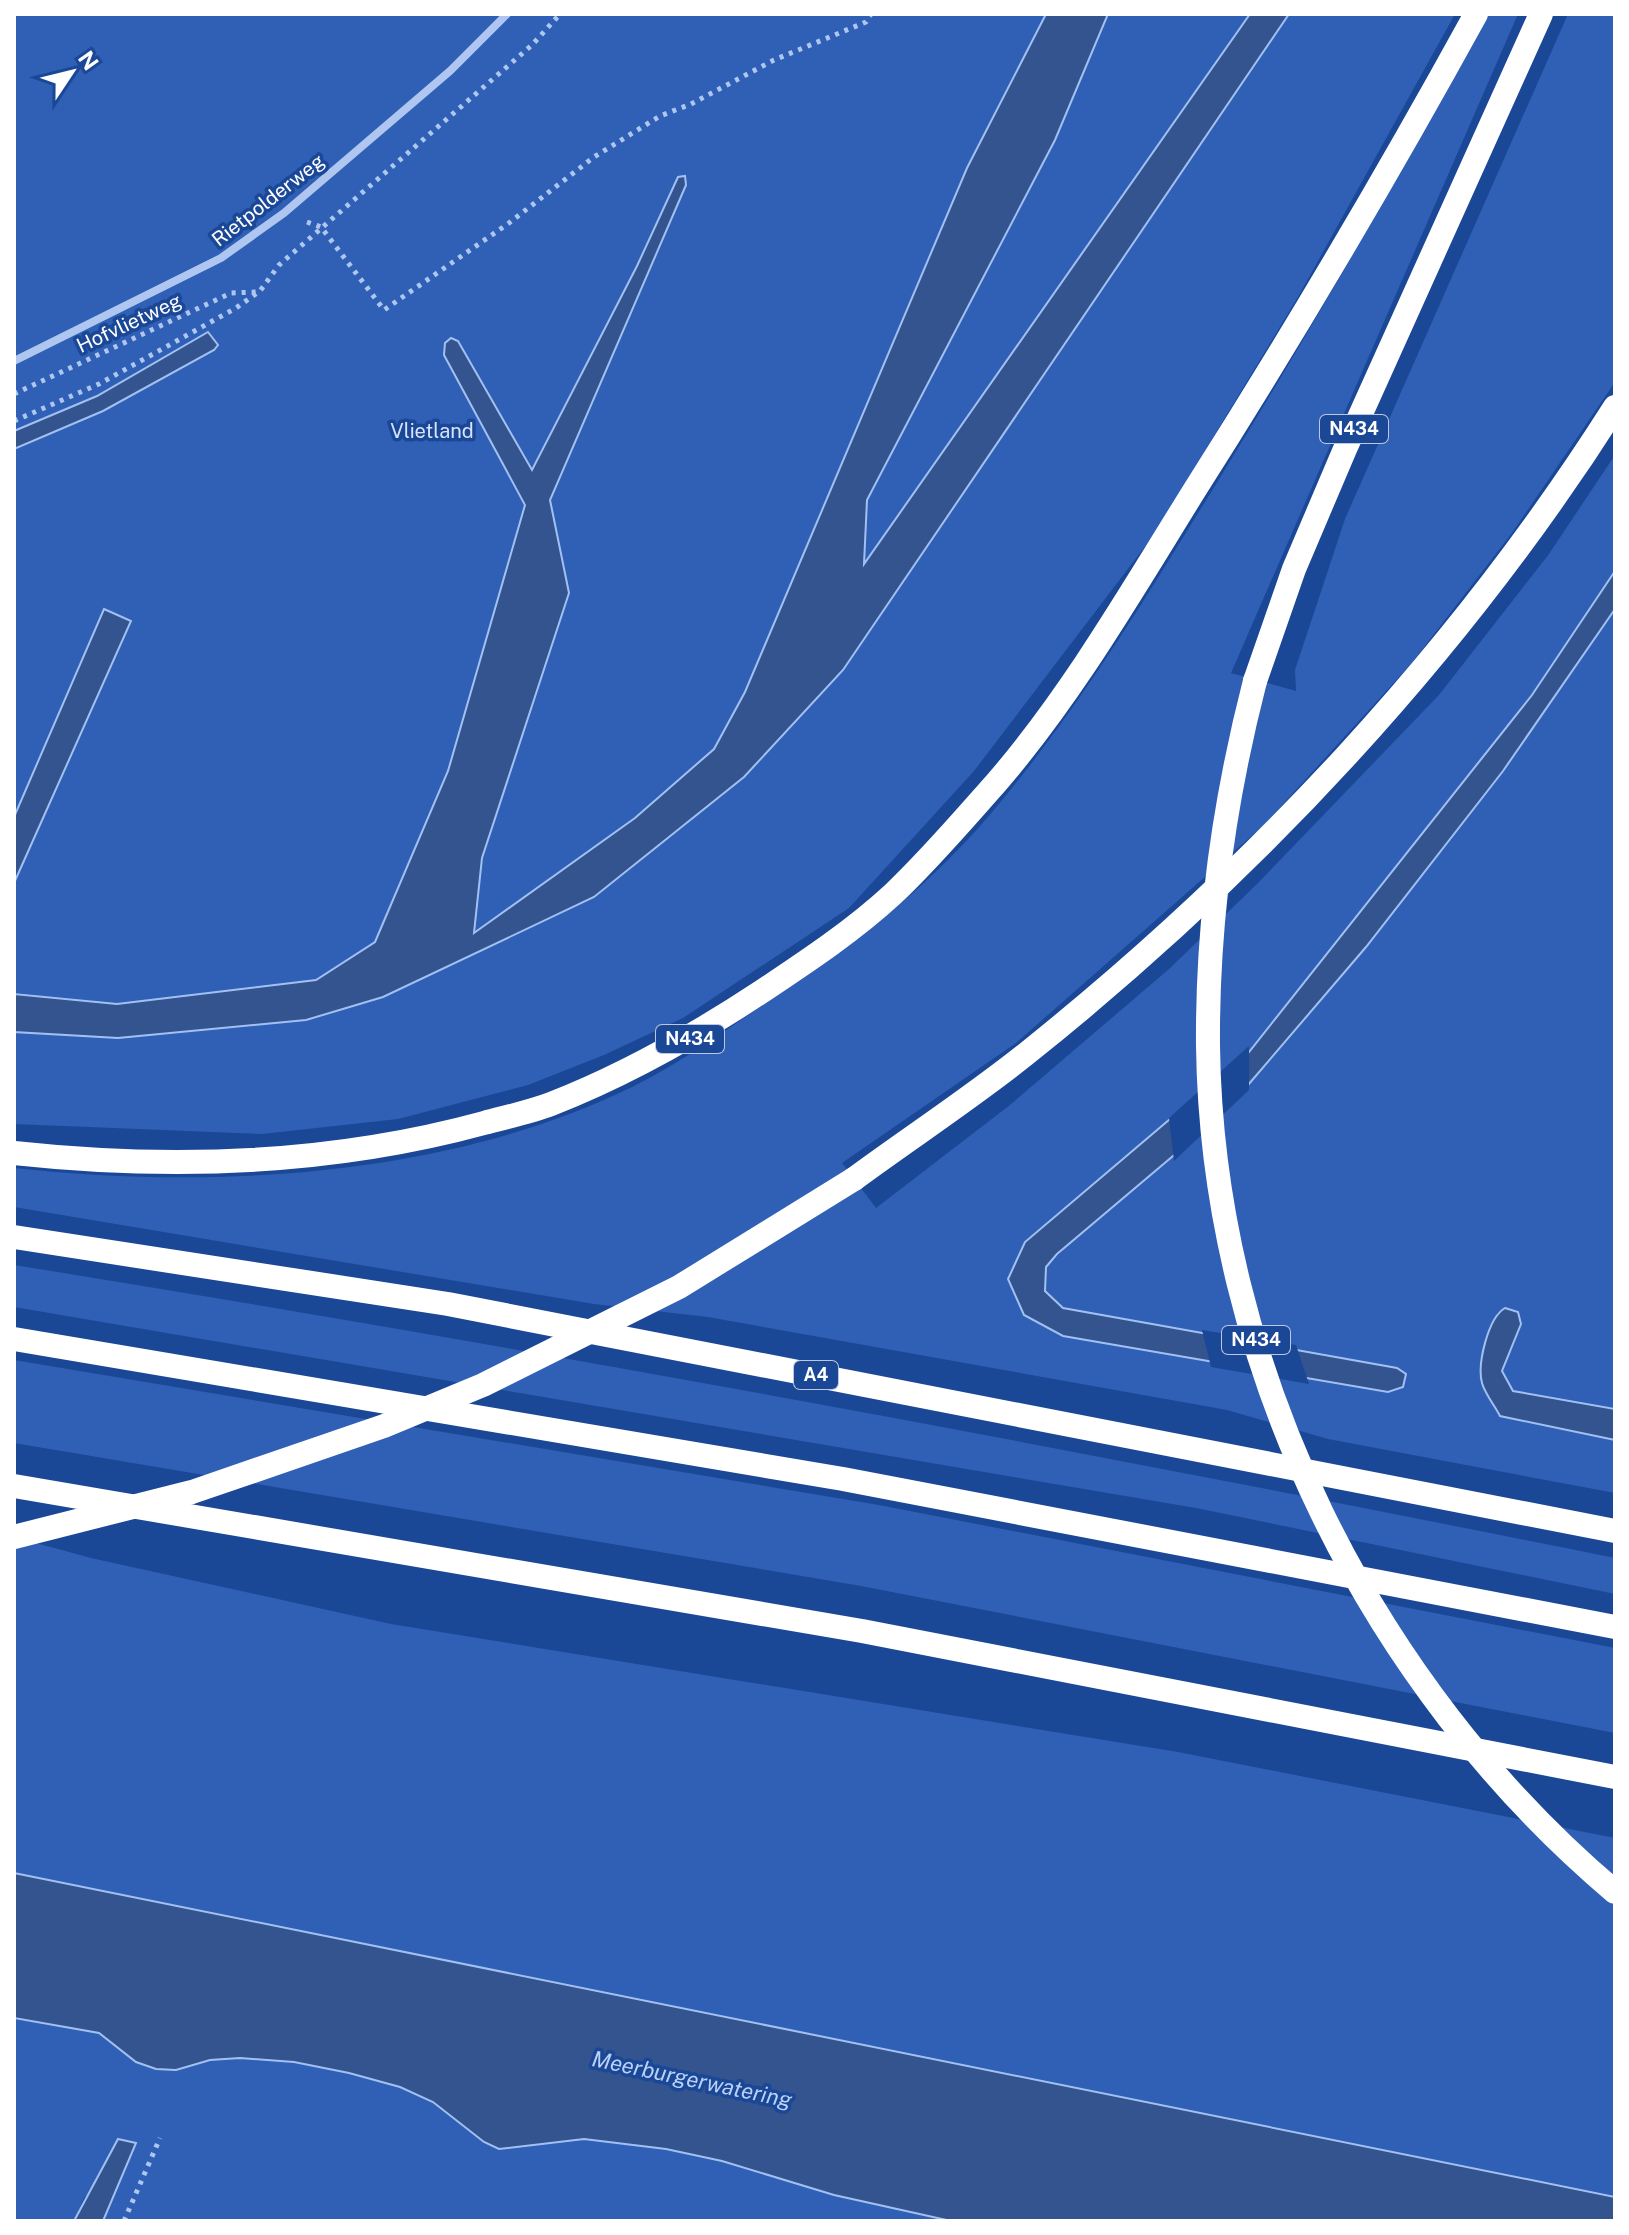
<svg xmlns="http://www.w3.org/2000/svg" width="1629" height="2235" font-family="'Public Sans',sans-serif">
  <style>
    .green { fill: #2f60b5 }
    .water { fill: #34548f; stroke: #a2c1f2; stroke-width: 2 }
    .pier { fill: #1b4797 }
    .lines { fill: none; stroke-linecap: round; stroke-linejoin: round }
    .path { stroke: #afc7f0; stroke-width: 5; stroke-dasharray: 4 6; stroke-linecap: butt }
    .street { stroke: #afc7f0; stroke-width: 8 }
    .highway { stroke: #fff; stroke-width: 24 }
    .highway-bridge { stroke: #fff; stroke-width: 24 }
    .labels { text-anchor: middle; stroke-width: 7; stroke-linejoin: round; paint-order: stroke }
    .shield { fill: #1b4797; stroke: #bbc8e0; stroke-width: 2 }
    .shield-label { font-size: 18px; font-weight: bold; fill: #fff }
    .street-label { font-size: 20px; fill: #fff; stroke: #1b4797 }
    .park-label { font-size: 20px; fill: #d6e4fb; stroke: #1b4797 }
    .water-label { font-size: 22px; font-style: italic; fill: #bbd2f7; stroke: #1b4797 }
  </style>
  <rect width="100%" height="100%" fill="#1b4797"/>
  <!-- green -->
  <g class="green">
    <path d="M14,14H1074L762,721L586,874L471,941L327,995L14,1015Z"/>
    <path d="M1108,14H1250L863,565L867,500L1055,140Z"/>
    <path d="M1289,14H1455L1298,297L1156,532L974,771L849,908L683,1018L604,1055L528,1085L398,1119L262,1134L14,1124V1032L118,1038L383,997L594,897L744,777L843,670Z"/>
    <path d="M1488,14H1518L1231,673L1296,691L1295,670L1345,519L1568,14H1615V382L1512,533L1411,664L1264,825L1016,1043L842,1163L876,1208L1010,1105L1169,969L1257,884L1439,695L1549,554L1615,455V571L1532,695L1249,1052L1025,1242L1024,1315L1203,1334L1063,1308L1045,1291L1046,1267L1366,947L1503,771L1615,609V1409L1513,1391L1502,1371L1521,1324L1518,1312L1506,1308L1497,1313L1500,1416L1615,1440V1493L1328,1439L1227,1410L708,1317L594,1304L14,1207V1168C215,1190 448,1177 632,1087C681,1063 726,1030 770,1000C850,948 925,890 988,817C1076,714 1146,597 1218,481C1312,328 1402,172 1488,14Z"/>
    <path d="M14,1265C550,1351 1083,1451 1615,1558V1594L1196,1508L14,1307Z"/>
    <path d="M14,1360L879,1505L1615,1648V1733L861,1586L14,1443Z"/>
    <path d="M14,1537L91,1558L391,1624L1178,1752L1615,1838V2197L14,1873Z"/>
    <path d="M14,2018L99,2033L136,2062L176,2070L210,2060L240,2058L294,2062L349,2073L400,2087L433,2102L499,2149L584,2139L666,2149L722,2161L834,2195L951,2221H103L135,2144L84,2198L74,2221H14Z"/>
  </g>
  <!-- water -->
  <g class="water">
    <path d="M1046,14H1108L1055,140L867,500L864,564L1250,14H1289L843,670L744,777L594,897L383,997L306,1020L118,1038L14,1032V994L117,1004L316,980L375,942L448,771L525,505L444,355L445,343L451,338L458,341L532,470L637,266L678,177L685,176L686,185L550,500L569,593L482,858L474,933L635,818L714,749L745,692L967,168Z"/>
    <path d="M208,332L218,345L214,350L103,411L14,449V431L97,396Z"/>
    <path d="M1615,571V609L1503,771L1366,947L1248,1085L1173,1156L1057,1254L1046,1267L1045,1291L1063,1308L1397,1368L1406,1374L1403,1387L1388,1392L1063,1336L1024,1315L1008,1279L1025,1242L1249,1052L1532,695Z"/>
    <path d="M104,609L131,621L14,883V817Z"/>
    <path d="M1505,1308L1518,1312L1521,1324L1502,1371L1513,1391L1615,1409V1440L1500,1416C1495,1406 1485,1394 1482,1383C1477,1364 1488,1318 1505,1308Z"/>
    <path d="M14,1873L1615,2197V2221H951L834,2195L722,2161L666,2149L584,2139L499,2149L484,2142L433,2102L400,2087L349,2073L294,2062L240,2058L210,2060L176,2070L156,2069L136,2062L99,2033L14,2018Z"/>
    <path d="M118,2139L136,2143L103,2221H74Z"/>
  </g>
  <!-- pier -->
  <g class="pier">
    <path d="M1249,1046V1090L1174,1161L1169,1118Z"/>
    <path d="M1202,1330L1296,1345L1309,1384L1211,1367Z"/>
  </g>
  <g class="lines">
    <!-- path -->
    <g class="path">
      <path d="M307,222L321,227L384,310L509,223L594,157L660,116L691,104L774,60L866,22L871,14"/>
      <path d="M14,394L231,293L259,292"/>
      <path d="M14,421L99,384L236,308L260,291L279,265L532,45L560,14"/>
      <path d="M124,2221L160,2138"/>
    </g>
    <!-- street -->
    <path class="street" d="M14,361L221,258L284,213L450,71L507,14"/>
    <!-- highway -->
    <g class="highway">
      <path d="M1255,681L1294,569L1345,449L1541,14"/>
      <path d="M14,1153C172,1170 330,1165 484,1123C506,1117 530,1112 551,1104C628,1074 696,1035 764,990C809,960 854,930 893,894C930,859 963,820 996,783C1072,695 1133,589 1194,491C1293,335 1387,176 1476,14"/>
      <path d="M854,1179C911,1137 971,1098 1026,1054C1254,872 1459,653 1615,407"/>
      <path d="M14,1237L448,1304L1615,1531"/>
      <path d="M14,1339L843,1479L1615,1627"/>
      <path d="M14,1486L862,1631L1615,1777"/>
    </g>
    <!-- highway-bridge -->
    <g class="highway-bridge">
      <path d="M1255,681C1224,801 1207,921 1208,1046C1212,1367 1371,1686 1615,1892"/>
      <path d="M14,1537L192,1492L384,1426L483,1385L679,1287L854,1179"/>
    </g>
  </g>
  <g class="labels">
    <!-- shield labels -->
    <g class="shield">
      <rect x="1320" y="415" width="68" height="28" rx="6"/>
      <rect x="656" y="1025" width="68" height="28" rx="6"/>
      <rect x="1222" y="1326" width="68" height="28" rx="6"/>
      <rect x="794" y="1361" width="44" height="28" rx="6"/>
    </g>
    <g class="shield-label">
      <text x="1354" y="435">N434</text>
      <text x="690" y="1045">N434</text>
      <text x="1256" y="1346">N434</text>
      <text x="816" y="1381">A4</text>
    </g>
    <!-- street labels -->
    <g class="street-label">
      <text transform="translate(268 200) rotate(-38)" y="7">Rietpolderweg</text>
      <text transform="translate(129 323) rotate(-25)" y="7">Hofvlietweg</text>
    </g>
    <!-- park labels -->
    <g class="park-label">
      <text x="432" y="438">Vlietland</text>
    </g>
    <!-- water labels -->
    <g class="water-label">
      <text transform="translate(692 2079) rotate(12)" y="8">Meerburgerwatering</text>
    </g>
  </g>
  <!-- border -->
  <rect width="1629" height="2235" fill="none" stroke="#ffffff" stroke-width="32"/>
  <!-- north arrow -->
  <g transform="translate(72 72) rotate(55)" stroke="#1b4797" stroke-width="6" paint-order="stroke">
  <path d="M0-6L14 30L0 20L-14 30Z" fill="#ffffff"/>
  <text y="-12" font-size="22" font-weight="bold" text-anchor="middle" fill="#ffffff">N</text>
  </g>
</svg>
